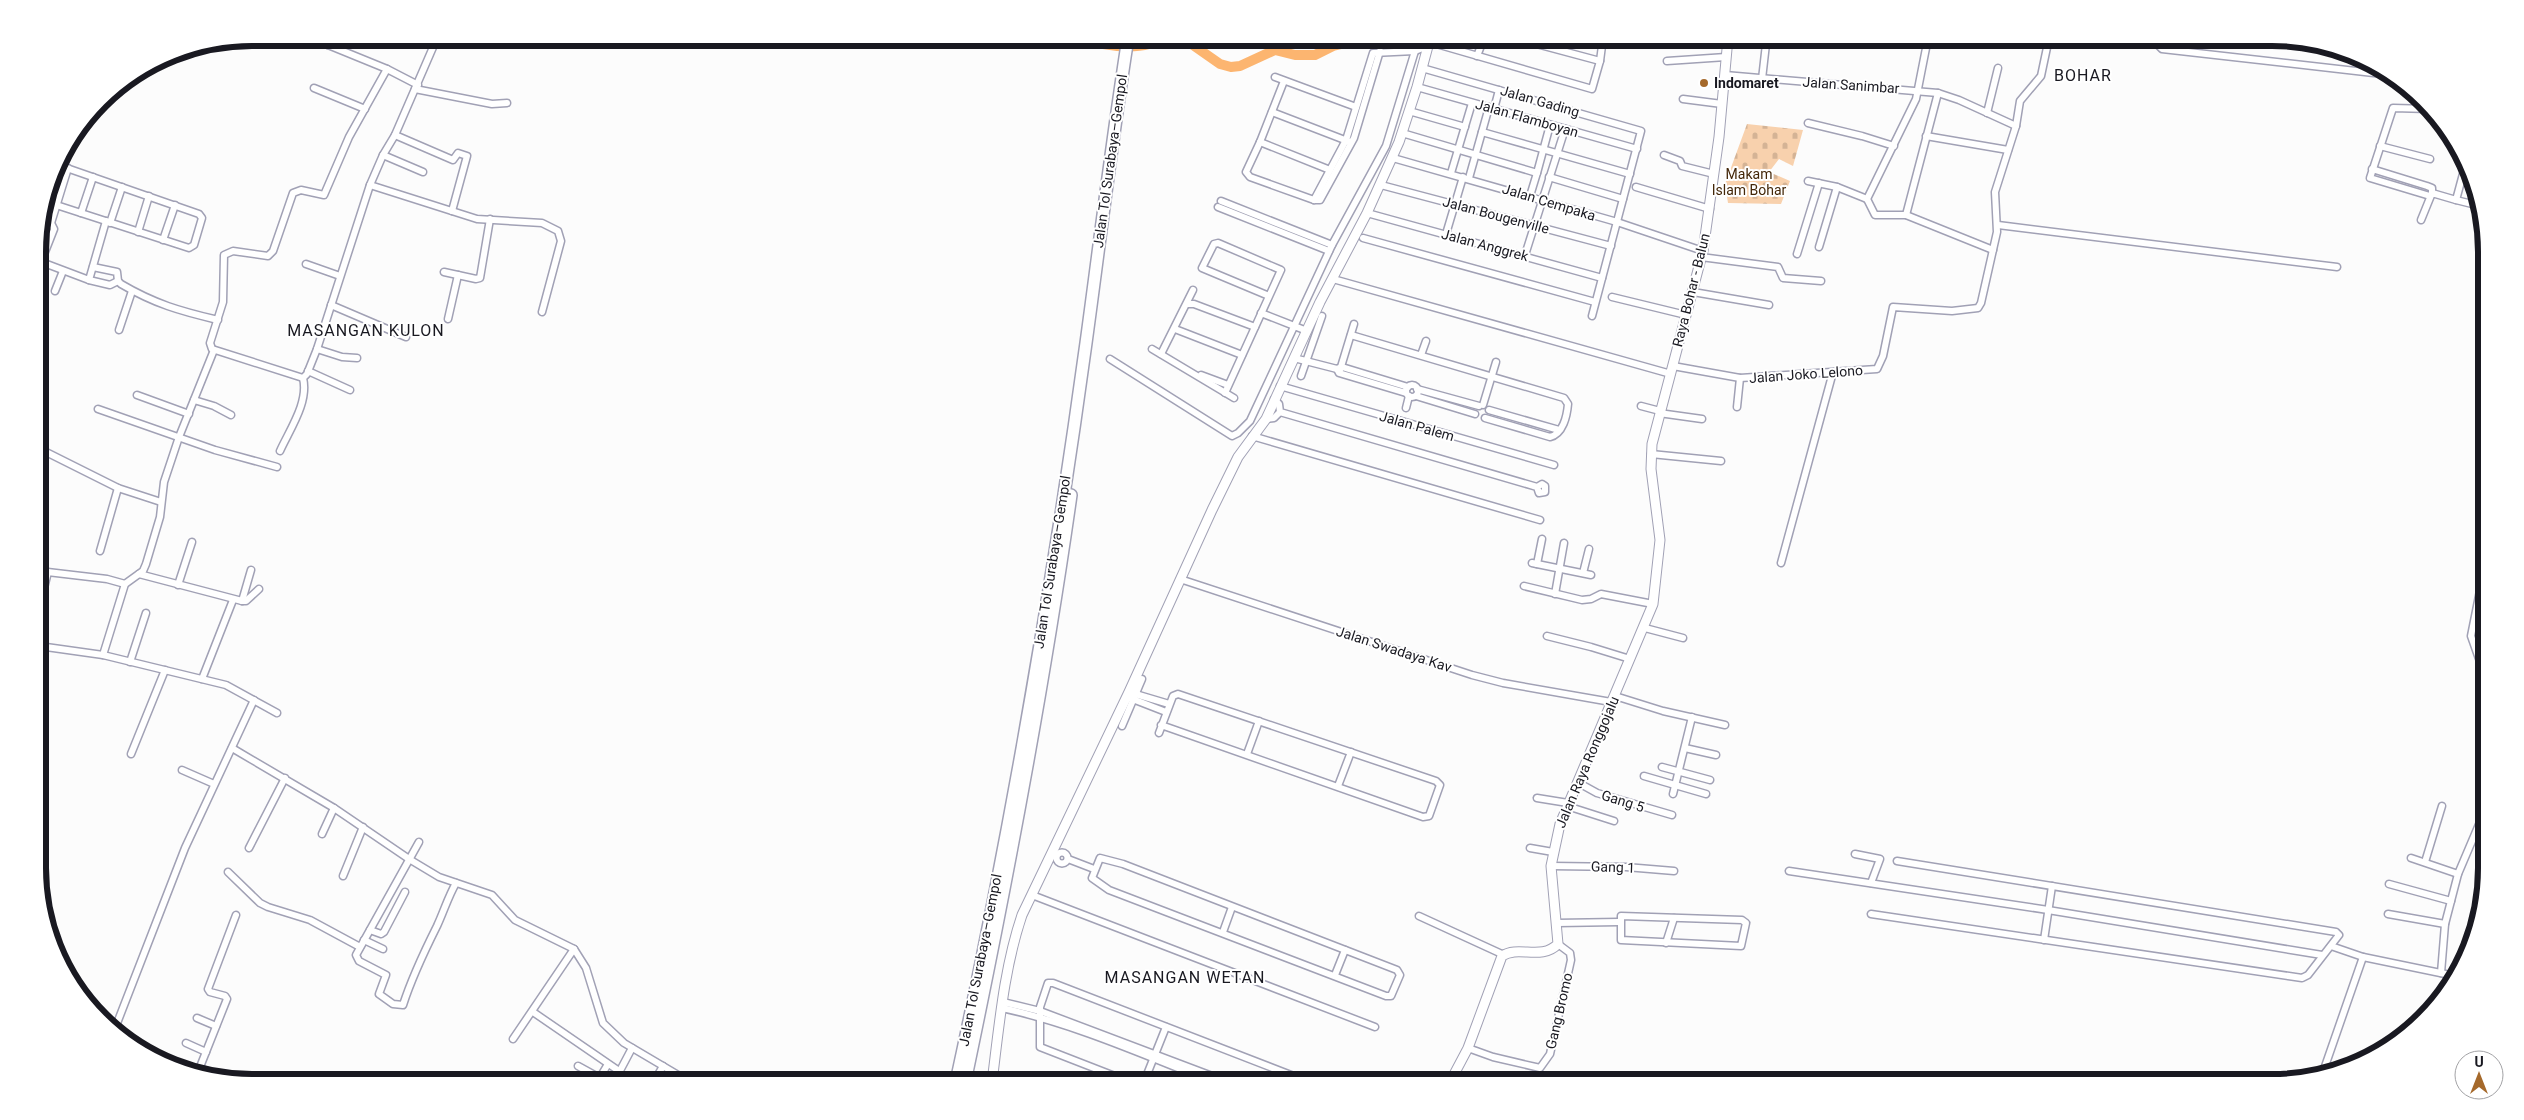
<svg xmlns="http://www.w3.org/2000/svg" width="2524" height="1120" font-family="Roboto,sans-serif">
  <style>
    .cemetery { fill: url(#cemetery-stones) }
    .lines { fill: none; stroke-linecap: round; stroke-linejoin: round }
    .river { stroke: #fcb570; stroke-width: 10 }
    .street-casing { stroke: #a1a1b5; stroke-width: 9 }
    .secondary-casing { stroke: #a1a1b5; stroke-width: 11 }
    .highway-casing { stroke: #a1a1b5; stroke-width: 14 }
    .street { stroke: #fff; stroke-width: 6 }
    .secondary { stroke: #fff; stroke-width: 9 }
    .highway { stroke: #fff; stroke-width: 11 }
    .poi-dot { fill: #a5692b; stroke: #fff; stroke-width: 2 }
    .labels { text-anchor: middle; stroke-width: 4; stroke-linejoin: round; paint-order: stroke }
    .poi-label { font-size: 14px; font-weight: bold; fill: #191921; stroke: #fff; text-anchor: start }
    .street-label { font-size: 14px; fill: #191921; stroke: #fff }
    .park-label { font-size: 14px; fill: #432709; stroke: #fff }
    .quarter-label { font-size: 16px; letter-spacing: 1px; fill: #191921; stroke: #fff }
    .rim { fill: none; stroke: #191921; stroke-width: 6 }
  </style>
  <defs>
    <pattern id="cemetery-stones" width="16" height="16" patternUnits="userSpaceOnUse" patternTransform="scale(1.25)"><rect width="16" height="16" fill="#f8d1ad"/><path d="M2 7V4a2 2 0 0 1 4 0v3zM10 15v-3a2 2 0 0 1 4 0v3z" fill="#d4b395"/></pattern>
  </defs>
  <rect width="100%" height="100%" fill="#fcfcfc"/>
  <!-- cemetery -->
  <path class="cemetery" d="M1747,124L1803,130L1793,166L1779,159L1769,172L1790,181L1781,204L1728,203L1725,184Z"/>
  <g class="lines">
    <!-- river -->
    <g class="river">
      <path d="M1077,38C1098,44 1127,50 1149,44C1154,43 1159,39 1164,38"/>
      <path d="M1176,38L1190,43L1220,64L1231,67L1240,66L1275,50L1295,55H1315L1333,46L1367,38"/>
    </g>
    <!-- street casing -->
    <g class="street-casing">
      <g id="street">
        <path d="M311,38L387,69"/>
        <path d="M1339,38H1340"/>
        <path d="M2159,38V46L2162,49L2391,75"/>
        <path d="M1433,43L1592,89L1600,61L1514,38"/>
        <path d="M328,45L332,38"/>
        <path d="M1477,56L1484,38"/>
        <path d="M1600,61L1603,38"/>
        <path d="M1667,61L1726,57"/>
        <path d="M1422,68L1641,131L1592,316"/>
        <path d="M1725,75L1938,93L1959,100L2016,126"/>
        <path d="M1275,77L1356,107"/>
        <path d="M1762,79L1766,44"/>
        <path d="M1284,81L1260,142L1246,172L1250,177L1314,200H1320L1354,138L1380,51"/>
        <path d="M1417,87L1637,149"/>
        <path d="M314,88L365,109"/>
        <path d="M415,89L492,104L507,103"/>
        <path d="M1683,99L1722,104"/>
        <path d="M1494,109L1499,90"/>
        <path d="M1409,111L1465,127"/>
        <path d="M1272,112L1350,142"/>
        <path d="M1987,113L1998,68"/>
        <path d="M1808,123L1862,136L1894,146"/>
        <path d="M1482,132L1630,174"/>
        <path d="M1402,133L1537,173L1550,125"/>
        <path d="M395,135L453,160L458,153L467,156L452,211"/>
        <path d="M1926,136L2008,150"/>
        <path d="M1260,142L1330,170"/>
        <path d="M2380,146L2430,159"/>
        <path d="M383,155L423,172"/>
        <path d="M1664,155L1680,161L1682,166L1714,174"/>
        <path d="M1393,158L1617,222L1703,251"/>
        <path d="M2372,169L2427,186L2432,188V193"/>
        <path d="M2470,170L2463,174L2456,200L2480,206"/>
        <path d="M1451,173L1472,103"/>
        <path d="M1549,177L1623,199"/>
        <path d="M1469,178L1489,107"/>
        <path d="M1808,181L1837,187"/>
        <path d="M370,185L477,219L542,223L558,231L561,241L542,312"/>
        <path d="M1381,185L1611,246"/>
        <path d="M1636,187L1710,209"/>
        <path d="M1530,196L1537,173"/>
        <path d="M2430,196L2370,178L2393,108L2430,109"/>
        <path d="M1867,199L1916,99L1928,38"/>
        <path d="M1867,199L1875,215H1906L1993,250"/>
        <path d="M1314,200L1346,140L1373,53L1415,51L1428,46"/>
        <path d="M1221,201L1332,245"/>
        <path d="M47,202L189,248L194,245L202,218L199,214L58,165"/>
        <path d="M1218,207L1329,251"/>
        <path d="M81,213L93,177"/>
        <path d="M1367,213L1602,278"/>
        <path d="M1906,215L1938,93"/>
        <path d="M43,220L51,223L68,168"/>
        <path d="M2421,220L2432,193L2456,200"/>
        <path d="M51,223L54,229L43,257L44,263L89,280L106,221"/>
        <path d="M110,223L122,187"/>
        <path d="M1998,225L2337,267"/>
        <path d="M138,232L149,196"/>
        <path d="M1446,234L1463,177"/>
        <path d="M1363,238L1595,302"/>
        <path d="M163,240L175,205"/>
        <path d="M1819,247L1837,187L1867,199"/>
        <path d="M1797,254L1819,183"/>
        <path d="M1525,255L1565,129"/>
        <path d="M1701,257L1778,267L1783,278L1821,281"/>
        <path d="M306,264L340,276"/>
        <path d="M93,267L117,272L118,281L121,284C155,304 180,311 218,320"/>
        <path d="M444,272L476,279L480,278L490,219"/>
        <path d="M1333,279L1671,374"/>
        <path d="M89,280L110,285L118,281"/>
        <path d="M55,291L63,271"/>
        <path d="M1693,292L1769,305"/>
        <path d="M1612,297L1686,315"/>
        <path d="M1187,304H1194L1255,327"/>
        <path d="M331,305L406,337"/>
        <path d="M1261,313L1307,331"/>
        <path d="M448,319L458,275"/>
        <path d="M1175,329L1242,355"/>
        <path d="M119,330L132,291"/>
        <path d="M1351,335L1564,398L1568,404C1567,416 1563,434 1550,437L1485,418"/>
        <path d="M317,349L342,357L357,358"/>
        <path d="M1152,349L1234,398"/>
        <path d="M1161,354L1193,290"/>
        <path d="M1421,355L1426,341"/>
        <path d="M1294,358L1337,369L1342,367L1408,387"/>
        <path d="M1110,359L1232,436L1238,433L1250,421L1332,245L1386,146L1415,51"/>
        <path d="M1673,366L1740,378L1877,369L1883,356L1893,307L1952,311L1978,308L1981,303L1997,232L1995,192L2016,126L2020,101L2041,76L2049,38"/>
        <path d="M1337,369L1339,373L1406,393"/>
        <path d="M1340,370L1354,324"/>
        <path d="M308,371L350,390"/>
        <path d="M1201,375L1228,385"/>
        <path d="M1301,376L1322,316"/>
        <path d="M303,378L212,349L210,343L223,302L224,255L233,251L268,256L273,251L293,193L301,190L324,195L349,137L387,69L418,85"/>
        <circle cx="1412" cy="391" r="6"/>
        <path d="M1280,386L1554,465"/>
        <path d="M1417,389L1479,406"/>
        <path d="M1225,393L1281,270L1218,243L1214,244L1202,268L1269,296"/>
        <path d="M137,395L189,414"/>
        <path d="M1416,396L1475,414"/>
        <path d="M1274,399L1279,404L1280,412L1537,487L1542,484L1545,486V492L1539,493L1537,487"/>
        <path d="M194,400L214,406L231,415"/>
        <path d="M1483,405L1496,362"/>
        <path d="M1641,406L1660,411"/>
        <path d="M1737,407L1740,378"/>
        <path d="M1406,408L1409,396"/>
        <path d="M98,409L215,450L277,467"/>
        <path d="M1489,410L1559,430"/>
        <path d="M1659,413L1702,419"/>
        <path d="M1266,419L1274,418L1280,412"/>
        <path d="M1252,436L1540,520"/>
        <path d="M38,448L118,488L161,502"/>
        <path d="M280,451C290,429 309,402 303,378L307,374L317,349L370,185L383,155L395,135L437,38"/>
        <path d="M1651,454L1721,461"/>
        <path d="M100,551L118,488"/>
        <path d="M2486,561L2471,636L2483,670L2486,671"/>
        <path d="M1532,563L1591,575"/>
        <path d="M1781,563L1833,372"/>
        <path d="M1537,564L1542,539"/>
        <path d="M39,571L107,579L125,584"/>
        <path d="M1583,573L1589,549"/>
        <path d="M139,574L242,601H246L259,589"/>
        <path d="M1180,579L1472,675L1503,683L1611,702"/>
        <path d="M178,585L192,542"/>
        <path d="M1524,586L1582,600L1591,599L1601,594L1653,604"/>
        <path d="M1555,594L1564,543"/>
        <path d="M42,596L48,572"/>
        <path d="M242,601L251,570"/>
        <path d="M1645,628L1683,638"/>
        <path d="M1547,636L1591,647L1630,659"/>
        <path d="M39,646L103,655L226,685L277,713"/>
        <path d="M103,655L125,584L143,571L146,564L160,517L164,482L179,437L214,350"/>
        <path d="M130,662L146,613"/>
        <path d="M202,679L233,600"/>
        <path d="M1132,693L1169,704"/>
        <path d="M1615,696L1663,711L1725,725"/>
        <path d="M1130,698L1166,712"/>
        <path d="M1122,726L1142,679"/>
        <path d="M1159,733L1173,696L1178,694L1436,781L1440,785L1429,816L1423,817L1161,725"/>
        <path d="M2481,743L2486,729"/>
        <path d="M232,748L334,808L409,859L439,877L492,895L515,920L574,949L586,968L603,1023L624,1043L690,1082"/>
        <path d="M1685,748L1716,755"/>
        <path d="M131,754L165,670"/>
        <path d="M1247,754L1259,721"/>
        <path d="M1662,767L1710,780"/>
        <path d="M182,770L214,784"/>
        <path d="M1644,776L1706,794"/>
        <path d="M1577,782L1597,793L1672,815"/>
        <path d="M1338,786L1351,752"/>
        <path d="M1673,794L1692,717"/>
        <path d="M1537,798L1568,803"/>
        <path d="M1567,806L1614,821"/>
        <path d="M322,834L334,808"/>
        <path d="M419,842L356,955L359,961L386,975L379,994L393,1004L403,1005C412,977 424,952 437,926C444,911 448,897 456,883"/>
        <path d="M249,848L285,778"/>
        <path d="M1530,848L1553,852"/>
        <circle cx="1062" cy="858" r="5.5"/>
        <path d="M1855,854L1880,859L1871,883"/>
        <path d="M1100,858L1123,864L1397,970L1400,975L1391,996H1386L1109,890L1092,878Z"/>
        <path d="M2411,858L2458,874"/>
        <path d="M1068,859L1094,869"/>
        <path d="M2425,862L2442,806"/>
        <path d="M1551,866L1626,867L1674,871"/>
        <path d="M1789,871L2048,910L2322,955"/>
        <path d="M228,872L260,903L268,907L310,920L360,947"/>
        <path d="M343,876L363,827"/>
        <path d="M2389,884L2451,901"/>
        <path d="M1032,895L1375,1027"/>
        <path d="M1871,914L2302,978L2308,975L2339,935L2336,932L1897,861"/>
        <path d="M2388,914L2445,924"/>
        <path d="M1419,916L1504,955"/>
        <path d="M1621,916L1742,920L1746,923L1741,946L1621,940Z"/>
        <path d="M1557,923L1619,922"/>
        <path d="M370,930L381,934L384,932L405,892"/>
        <path d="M1223,932L1232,907"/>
        <path d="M364,940L383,949"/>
        <path d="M2044,940L2052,886"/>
        <path d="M1666,943L1674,918"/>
        <path d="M2331,946L2363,957L2455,976"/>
        <path d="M2441,973L2445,924L2458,874L2486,808"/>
        <path d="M1335,975L1345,950"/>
        <path d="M1003,1002L1040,1011L1228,1082"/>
        <path d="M1002,1008C1075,1024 1144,1055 1213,1082"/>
        <path d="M533,1012L619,1071"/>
        <path d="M197,1018L216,1026"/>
        <path d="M114,1031L185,848L254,700"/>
        <path d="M513,1039L574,949"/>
        <path d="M186,1043L206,1052"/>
        <path d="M1468,1048L1493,1057L1540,1068L1550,1054L1571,960L1570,953L1558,944"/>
        <path d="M578,1066L598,1077L602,1074L608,1064"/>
        <path d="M198,1072L227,999L225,996L210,992L208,989L236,915"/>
        <path d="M2322,1075L2363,957"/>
        <path d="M418,1082L419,1079"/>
        <path d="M614,1082L632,1048"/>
        <path d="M654,1082L663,1066"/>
        <path d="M1130,1082L1040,1047V1007L1048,983H1053L1309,1082"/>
        <path d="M1144,1082L1166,1027"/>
      </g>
    </g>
    <!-- secondary casing -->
    <g class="secondary-casing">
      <g id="secondary">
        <path d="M992,1082C999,1027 1004,968 1022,915L1129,692L1212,510L1238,457L1266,419L1320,302L1367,213L1399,142L1417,87L1428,46L1437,38"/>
        <path d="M1450,1082L1468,1048L1502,956C1519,945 1541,961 1558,944L1551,866L1560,824L1653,604L1660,540L1651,469L1652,444L1703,251L1719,137L1728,38"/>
      </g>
    </g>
    <!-- highway casing -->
    <g class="highway-casing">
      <g id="highway">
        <path d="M956,1082C1009,838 1052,591 1086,343C1100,241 1112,139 1128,38"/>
        <path d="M965,1082C1006,887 1043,692 1071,495"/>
      </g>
    </g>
    <!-- street -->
    <use href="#street" class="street"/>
    <!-- secondary -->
    <use href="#secondary" class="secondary"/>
    <!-- highway -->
    <use href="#highway" class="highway"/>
  </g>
  <!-- markers -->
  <circle class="poi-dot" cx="1704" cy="83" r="5"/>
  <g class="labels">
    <!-- poi labels -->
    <g class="poi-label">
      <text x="1714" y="88">Indomaret</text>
    </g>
    <!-- street labels -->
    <g class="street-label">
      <text transform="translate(1851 85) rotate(4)" y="5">Jalan Sanimbar</text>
      <text transform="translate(1540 101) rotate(16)" y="5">Jalan Gading</text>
      <text transform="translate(1527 118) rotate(16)" y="5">Jalan Flamboyan</text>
      <text transform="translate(1110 161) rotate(-82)" y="5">Jalan Tol Surabaya–Gempol</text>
      <text transform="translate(1549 202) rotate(17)" y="5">Jalan Cempaka</text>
      <text transform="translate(1496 215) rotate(15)" y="5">Jalan Bougenville</text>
      <text transform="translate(1485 245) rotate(15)" y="5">Jalan Anggrek</text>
      <text transform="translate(1691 290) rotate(-76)" y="5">Raya Bohar - Balun</text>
      <text transform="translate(1806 374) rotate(-4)" y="5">Jalan Joko Lelono</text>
      <text transform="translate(1417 426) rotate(16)" y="5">Jalan Palem</text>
      <text transform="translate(1052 562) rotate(-81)" y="5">Jalan Tol Surabaya–Gempol</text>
      <text transform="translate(1394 649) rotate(18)" y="5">Jalan Swadaya Kav</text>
      <text transform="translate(1587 762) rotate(-67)" y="5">Jalan Raya Ronggojalu</text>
      <text transform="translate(1623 801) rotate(17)" y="5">Gang 5</text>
      <text transform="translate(1613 867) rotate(2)" y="5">Gang 1</text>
      <text transform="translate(980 960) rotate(-79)" y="5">Jalan Tol Surabaya–Gempol</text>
      <text transform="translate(1559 1011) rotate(-77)" y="5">Gang Bromo</text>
    </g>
    <!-- park labels -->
    <g class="park-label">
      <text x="1749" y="179">Makam<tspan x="1749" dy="16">Islam Bohar</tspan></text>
    </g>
    <!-- quarter labels -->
    <g class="quarter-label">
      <text x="2083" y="81">BOHAR</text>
      <text x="366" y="336">MASANGAN KULON</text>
      <text x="1185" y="983">MASANGAN WETAN</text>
    </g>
  </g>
  <!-- crop -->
  <path d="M0 0H2524V1120H0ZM252 46H2272A206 206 0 0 1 2478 252V868A206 206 0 0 1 2272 1074H252A206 206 0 0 1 46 868V252A206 206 0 0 1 252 46Z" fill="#fff" fill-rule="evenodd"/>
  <path class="rim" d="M252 46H2272A206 206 0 0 1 2478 252V868A206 206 0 0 1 2272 1074H252A206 206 0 0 1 46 868V252A206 206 0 0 1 252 46Z"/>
  <!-- north arrow -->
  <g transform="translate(2479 1075)"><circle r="24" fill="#ffffff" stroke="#a3a3a6"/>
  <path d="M0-4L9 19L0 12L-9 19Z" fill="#a5692b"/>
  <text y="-8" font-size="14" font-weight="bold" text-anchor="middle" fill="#191921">U</text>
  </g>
</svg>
